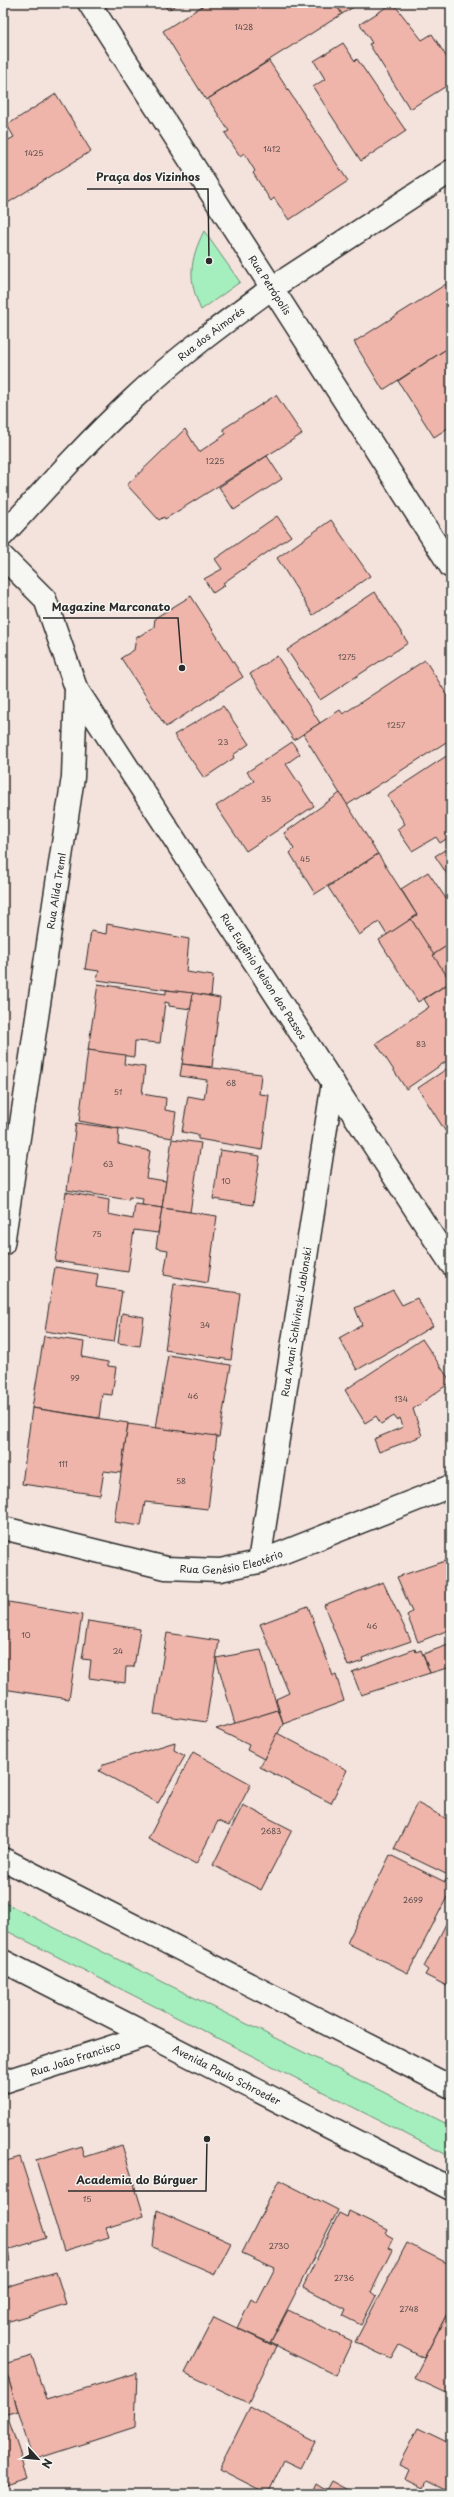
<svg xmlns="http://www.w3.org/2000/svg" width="454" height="2497" font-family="'Playpen Sans',sans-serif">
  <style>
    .green { fill: #a5efbe; stroke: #688d74 }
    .building { fill: #efb5aa; stroke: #2b2b2b }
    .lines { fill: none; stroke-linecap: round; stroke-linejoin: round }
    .street-casing { stroke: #2b2b2b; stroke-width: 25 }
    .secondary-casing { stroke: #2b2b2b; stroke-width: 25 }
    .primary-casing { stroke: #2b2b2b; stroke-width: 25 }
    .street { stroke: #f6f6f2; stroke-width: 22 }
    .secondary { stroke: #f6f6f2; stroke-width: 22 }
    .primary { stroke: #f6f6f2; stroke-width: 22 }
    .labels { text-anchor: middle; stroke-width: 3; stroke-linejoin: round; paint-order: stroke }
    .number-label { font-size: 8px; fill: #5c4e4b }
    .street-label { font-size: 10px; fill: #2b2b2b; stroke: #f6f6f2 }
    .leader { fill: none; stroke: #2b2b2b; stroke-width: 1.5 }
    .callout-dot { fill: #2b2b2b; stroke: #f6f6f2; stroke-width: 1.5 }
    .callout-label { font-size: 11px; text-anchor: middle; font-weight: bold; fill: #2b2b2b; stroke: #f6f6f2; stroke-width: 3; stroke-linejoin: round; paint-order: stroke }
  </style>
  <rect width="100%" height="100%" fill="#f4e2dc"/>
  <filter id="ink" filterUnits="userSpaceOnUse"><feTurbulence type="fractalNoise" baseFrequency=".025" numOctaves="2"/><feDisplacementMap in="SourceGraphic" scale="8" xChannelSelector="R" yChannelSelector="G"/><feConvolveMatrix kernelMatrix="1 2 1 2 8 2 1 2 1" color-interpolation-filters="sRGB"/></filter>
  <g filter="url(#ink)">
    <!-- green -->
    <g class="green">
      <path d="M204,231L240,282L201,310C188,280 189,261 204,231Z"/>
      <path d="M3,1902L451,2126V2157L3,1929Z"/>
    </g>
    <!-- building -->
    <g class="building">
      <path d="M163,3H179L168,10Z"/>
      <path d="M207,3H335L342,14L206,100L163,31Z"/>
      <path d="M335,3H360L342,14Z"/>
      <path d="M393,3L422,40L432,34L451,64V83L410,109L369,44L372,43L360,24Z"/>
      <path d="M343,43L355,61L357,59L406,131L361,161L313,87L325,79L314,61Z"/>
      <path d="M269,61L348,181L289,220L274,198L271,201L253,173L255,171L244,153L240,156L225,133L229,131L208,99Z"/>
      <path d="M56,94L91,151L3,206V143L14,137L7,125Z"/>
      <path d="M451,281V346L383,390L354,342Z"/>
      <path d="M451,346V426L434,437L398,381Z"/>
      <path d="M276,395L302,434L165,519L164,517L159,520L127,485L185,429L199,452L226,434L223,429Z"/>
      <path d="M267,456L282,479L234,510L219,487Z"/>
      <path d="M277,516L291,536L223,583L225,585L213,593L204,579L222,569L215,559Z"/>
      <path d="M331,520L370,576L313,615L277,558Z"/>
      <path d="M375,592L408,643L320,700L287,650Z"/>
      <path d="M191,596L243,677L166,727L121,658L134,650L136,638L154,627L155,618Z"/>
      <path d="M277,656L320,723L294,740L250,674Z"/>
      <path d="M425,660L451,701V739L347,805L303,734L340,710L343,714Z"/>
      <path d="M223,706L249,744L233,755L234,758L204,778L174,735Z"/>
      <path d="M292,742L300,754L286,764L314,806L246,851L216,806L254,781L247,772Z"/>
      <path d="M451,753V836L440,843L436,837L412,851L397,829L405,824L387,795Z"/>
      <path d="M340,793L378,854L315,894L290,853L294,849L284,833Z"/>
      <path d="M451,846V880L435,856Z"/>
      <path d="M378,854L417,915L387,935L379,922L359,935L328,887Z"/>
      <path d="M428,872L451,906V943L433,955L411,919L417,915L401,889Z"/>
      <path d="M411,919L451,982L418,1002L379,940Z"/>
      <path d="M107,924L189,939L186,972L213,976L211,996L97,980L99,971L85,969L91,931L106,934Z"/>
      <path d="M451,943V982L433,955Z"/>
      <path d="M451,982V1058L406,1089L376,1043L429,1007L424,999Z"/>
      <path d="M98,984L166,994V990L193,993L191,1009L169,1006V1003L165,1002L160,1043L135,1041L134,1057L88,1050Z"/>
      <path d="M193,993L220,998L212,1067L182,1064Z"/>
      <path d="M88,1050L125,1055L124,1064L145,1067L142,1094L166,1098L165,1110L176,1112L172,1138L79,1121Z"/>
      <path d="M182,1064L261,1074L259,1094L269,1095L262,1150L198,1139V1135L182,1132L188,1096L204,1099L207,1080L180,1076Z"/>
      <path d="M451,1066V1140L418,1088Z"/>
      <path d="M76,1123L119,1129L118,1144L150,1151L146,1178L166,1181L162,1208L142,1205L143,1199L129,1197V1200L67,1190Z"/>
      <path d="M172,1139L201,1143L190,1212L162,1208Z"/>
      <path d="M220,1150L260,1156L253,1205L213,1199Z"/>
      <path d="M66,1192L109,1200L108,1214L133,1219L135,1204L162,1208L158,1233L134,1230L128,1272L55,1261Z"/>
      <path d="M162,1208L217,1216L208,1283L164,1275L168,1250L156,1248Z"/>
      <path d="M55,1267L98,1274L96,1287L122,1291L114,1342L45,1331Z"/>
      <path d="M174,1284L240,1293L231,1360L165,1350Z"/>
      <path d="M393,1290L402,1305L417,1298L433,1326L357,1370L339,1338L362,1325L355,1308Z"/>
      <path d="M122,1313L144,1317L140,1346L118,1343Z"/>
      <path d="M44,1336L84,1342L82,1357L108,1362V1366L116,1367L112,1395L102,1394L99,1418L32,1408Z"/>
      <path d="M422,1339L451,1382L413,1409L422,1436L379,1452L374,1439L403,1427L400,1418L397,1420L394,1416L381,1424L376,1416L365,1423L345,1390Z"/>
      <path d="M168,1355L231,1365L219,1437L156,1428Z"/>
      <path d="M32,1408L128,1423L121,1473L104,1471L100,1495L22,1484Z"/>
      <path d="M128,1424L217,1436L208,1509L145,1502L141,1526L114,1522Z"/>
      <path d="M451,1559V1629L418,1642L407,1615L412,1612L397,1577Z"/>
      <path d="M383,1582L411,1641L362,1658L363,1661L348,1666L324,1605Z"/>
      <path d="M3,1601L82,1615L69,1699L3,1689Z"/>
      <path d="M308,1606L333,1676L336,1675L344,1701L283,1724L276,1699L289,1693L260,1624Z"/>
      <path d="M88,1621L140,1629L134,1667H126L125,1683L89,1678L91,1660L82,1659Z"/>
      <path d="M167,1633L219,1641L206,1722L154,1714Z"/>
      <path d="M451,1644V1667L430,1673L423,1654Z"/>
      <path d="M415,1649L416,1652L421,1650L430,1673L361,1695L352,1672Z"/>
      <path d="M261,1650L278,1710L235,1724L216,1658Z"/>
      <path d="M278,1710L283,1724L264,1759L247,1750L249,1745L216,1729Z"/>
      <path d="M277,1733L347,1770L331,1803L260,1767Z"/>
      <path d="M175,1742L174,1750L185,1756L158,1803L99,1771L104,1764Z"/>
      <path d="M193,1752L251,1784L229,1826L218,1821L196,1864L148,1839Z"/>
      <path d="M417,1803L451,1821V1899L447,1897L408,1973L347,1943L390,1855L445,1882L448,1875L394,1849Z"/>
      <path d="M243,1805L292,1830L261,1890L213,1865Z"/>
      <path d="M451,1914V1988L425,1975L428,1970L424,1967Z"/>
      <path d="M122,2145L144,2216L106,2228L109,2237L64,2251L36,2160L81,2146L84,2157Z"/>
      <path d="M20,2157L46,2238L8,2250L10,2261L3,2263V2162Z"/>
      <path d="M279,2180L338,2210L270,2343L237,2328L251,2299L257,2303L275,2268L242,2253Z"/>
      <path d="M157,2210L231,2243L215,2274L153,2247Z"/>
      <path d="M349,2211L388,2230L386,2234L393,2238L388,2248L392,2250L371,2292L376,2296L361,2325L343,2316L346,2309L303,2287L339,2213L347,2217Z"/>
      <path d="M407,2243L451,2265V2306L424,2358L399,2345L391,2359L355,2342Z"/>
      <path d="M56,2272L66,2304L3,2323V2288Z"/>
      <path d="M451,2306V2395L414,2378Z"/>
      <path d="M288,2310L352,2341L336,2375L270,2343Z"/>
      <path d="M214,2317L276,2347L248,2403L185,2373Z"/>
      <path d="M32,2356L46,2400L137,2373L135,2427L33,2460L4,2364Z"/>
      <path d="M3,2361L18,2411L3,2415Z"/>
      <path d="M250,2407L315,2441L301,2468L284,2460L268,2494L219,2469Z"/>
      <path d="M9,2421L28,2477L3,2485V2423Z"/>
      <path d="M418,2428L451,2444V2492L427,2480L424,2487L406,2478L410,2469L399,2464Z"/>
      <path d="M332,2481L356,2494H311L316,2483L327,2490Z"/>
    </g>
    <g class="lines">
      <!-- street casing -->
      <g class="street-casing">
        <g id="street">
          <path d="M89,3L272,288L451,171"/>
          <path d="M3,557L45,599L76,688L73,777L3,1244"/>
          <path id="s1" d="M76,688L451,1264"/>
          <path id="s2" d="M3,1528L166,1568L220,1570L259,1562L451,1486"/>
          <path id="s3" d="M259,1562L333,1082"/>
          <path id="s4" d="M3,2082L148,2035"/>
        </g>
      </g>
      <!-- secondary casing -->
      <g class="secondary-casing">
        <g id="secondary">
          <path id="s5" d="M3,535C45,489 87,442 133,399C176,358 224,323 272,288L451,567"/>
        </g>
      </g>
      <!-- primary casing -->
      <g class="primary-casing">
        <g id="primary">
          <path d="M3,1859L451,2087"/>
          <path id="s6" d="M3,1961L451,2189"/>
        </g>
      </g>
      <!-- street -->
      <use href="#street" class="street"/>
      <!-- secondary -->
      <use href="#secondary" class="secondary"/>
      <!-- primary -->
      <use href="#primary" class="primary"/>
    </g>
  </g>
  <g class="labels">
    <!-- number labels -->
    <g class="number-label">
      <text x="244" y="30">1428</text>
      <text x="272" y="152">1412</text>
      <text x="34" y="156">1425</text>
      <text x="215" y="464">1225</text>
      <text x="347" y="660">1275</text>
      <text x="396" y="728">1257</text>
      <text x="223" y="745">23</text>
      <text x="266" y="802">35</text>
      <text x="305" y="862">45</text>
      <text x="421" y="1047">83</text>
      <text x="231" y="1086">68</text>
      <text x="118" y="1095">51</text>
      <text x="108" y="1167">63</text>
      <text x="226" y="1184">10</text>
      <text x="97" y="1237">75</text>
      <text x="205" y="1328">34</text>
      <text x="75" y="1381">99</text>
      <text x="193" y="1399">46</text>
      <text x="401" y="1402">134</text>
      <text x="63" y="1467">111</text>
      <text x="181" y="1484">58</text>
      <text x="372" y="1629">46</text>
      <text x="26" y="1638">10</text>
      <text x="118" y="1654">24</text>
      <text x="271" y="1834">2683</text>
      <text x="413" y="1903">2699</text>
      <text x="87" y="2202">15</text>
      <text x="279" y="2249">2730</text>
      <text x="344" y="2281">2736</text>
      <text x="409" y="2312">2748</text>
    </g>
    <!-- street labels -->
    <g class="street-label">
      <text transform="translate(270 285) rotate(57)" y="4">Rua Petrópolis</text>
      <text dy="4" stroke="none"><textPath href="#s5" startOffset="290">Rua dos Aimorés</textPath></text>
      <text transform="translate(56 891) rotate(-81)" y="4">Rua Alida Treml</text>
      <text dy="4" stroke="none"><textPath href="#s1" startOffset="344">Rua Eugênio Nelson dos Passos</textPath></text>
      <text dy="4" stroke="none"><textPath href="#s3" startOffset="243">Rua Avani Schlivinski Jablonski</textPath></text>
      <text dy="4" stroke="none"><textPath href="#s2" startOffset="234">Rua Genésio Eleotério</textPath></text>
      <text dy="4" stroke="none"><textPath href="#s4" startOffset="76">Rua João Francisco</textPath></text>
      <text dy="4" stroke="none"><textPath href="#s6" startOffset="251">Avenida Paulo Schroeder</textPath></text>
    </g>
  </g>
  <!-- callouts -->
  <path class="leader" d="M209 261L208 189H87M182 668L178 618H43M207 2139L206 2191H68"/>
  <g class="callout-dot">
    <circle cx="209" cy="261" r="4"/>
    <circle cx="182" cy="668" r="4"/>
    <circle cx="207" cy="2139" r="4"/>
  </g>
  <g class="callout-label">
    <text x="148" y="181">Praça dos Vizinhos</text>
    <text x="111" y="611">Magazine Marconato</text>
    <text x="137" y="2184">Academia do Búrguer</text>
  </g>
  <!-- margin -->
  <rect width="454" height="2497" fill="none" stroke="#f6f6f2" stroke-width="16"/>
  <rect x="8" y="8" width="438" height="2481" fill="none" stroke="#2b2b2b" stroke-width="1.5" filter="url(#ink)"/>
  <!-- north arrow -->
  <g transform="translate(38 2459) rotate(117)" stroke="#f6f6f2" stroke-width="3" paint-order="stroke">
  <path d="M0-3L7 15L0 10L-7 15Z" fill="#2b2b2b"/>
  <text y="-6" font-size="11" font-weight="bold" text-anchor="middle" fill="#2b2b2b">N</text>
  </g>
</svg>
